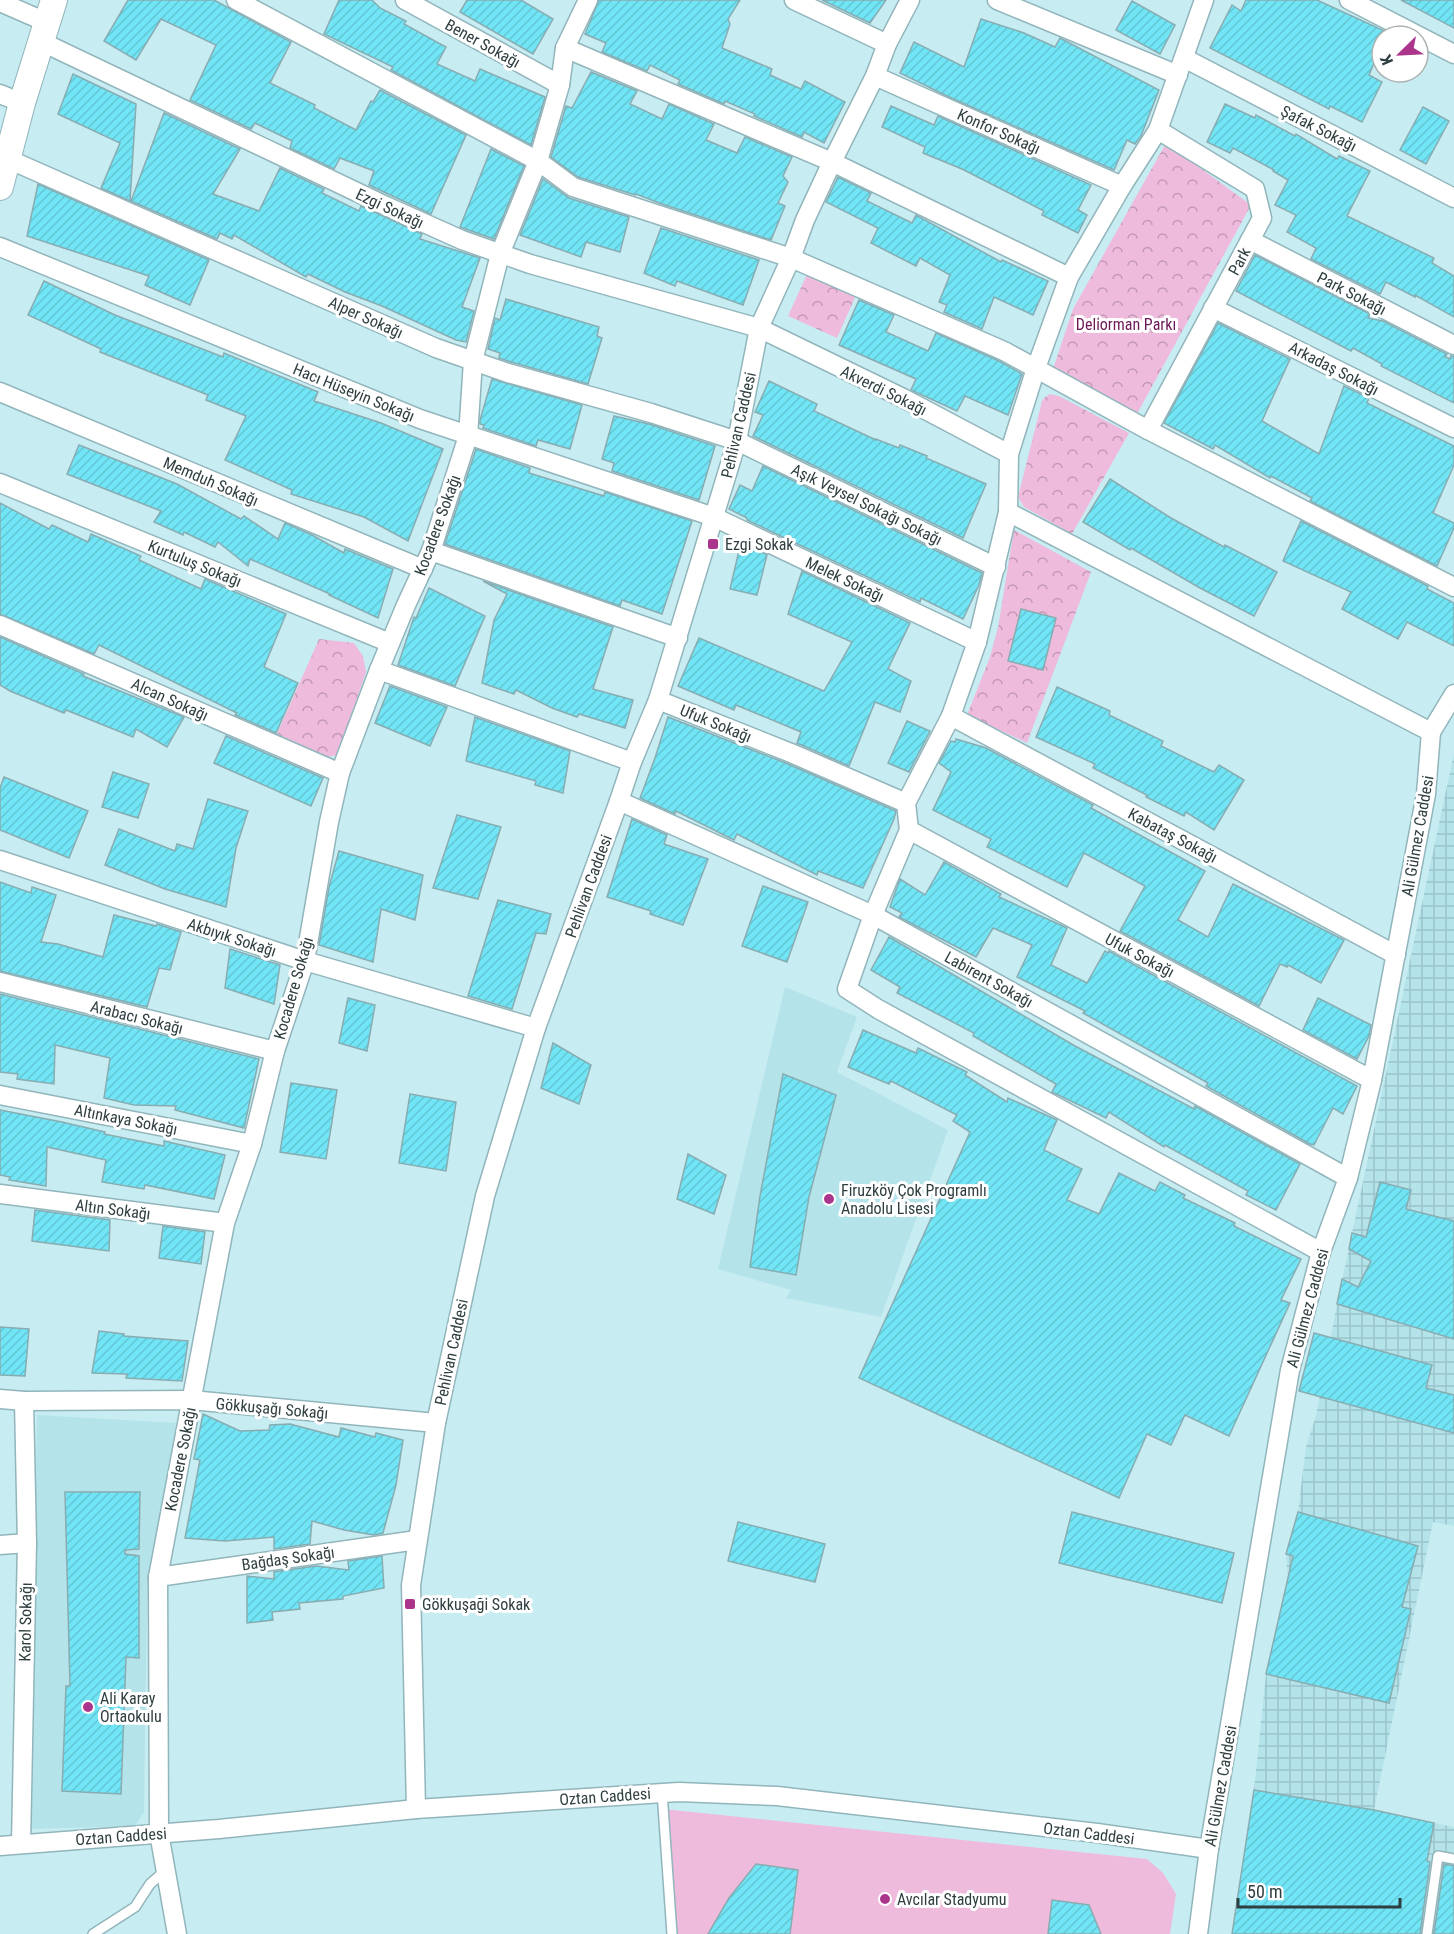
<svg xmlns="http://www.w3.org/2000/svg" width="1454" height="1934" font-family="'Roboto Condensed',sans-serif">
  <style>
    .built { fill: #b4e3ea }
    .industrial { fill: url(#industrial-grid) }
    .park { fill: url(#park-crowns) }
    .pitch { fill: #efbbdc }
    .building { fill: url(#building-hatch); stroke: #88acb1; stroke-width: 1.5 }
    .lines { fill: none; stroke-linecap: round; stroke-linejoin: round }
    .service-casing { stroke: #91b5bb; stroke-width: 12 }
    .minor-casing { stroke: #91b5bb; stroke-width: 21 }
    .secondary-casing { stroke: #91b5bb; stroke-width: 28 }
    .service { stroke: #fff; stroke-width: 9 }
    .minor { stroke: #fff; stroke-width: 18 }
    .secondary { stroke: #fff; stroke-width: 26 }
    .poi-dot { fill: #ac358c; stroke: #fff; stroke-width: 2 }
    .labels { text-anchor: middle; stroke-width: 6; stroke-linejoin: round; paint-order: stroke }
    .street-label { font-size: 16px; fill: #2f3e40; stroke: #fff }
    .park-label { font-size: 16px; fill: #6d1857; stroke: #fff }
    .poi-label { font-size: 16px; fill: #2f3e40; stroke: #fff; text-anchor: start }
  </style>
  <defs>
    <pattern id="industrial-grid" width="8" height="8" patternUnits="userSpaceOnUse" patternTransform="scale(1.5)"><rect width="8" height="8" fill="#b4e3ea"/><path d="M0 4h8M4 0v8" fill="none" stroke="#9bc4ca"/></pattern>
    <pattern id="park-crowns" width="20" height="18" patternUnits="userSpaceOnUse" patternTransform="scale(1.5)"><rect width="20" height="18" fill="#efbbdc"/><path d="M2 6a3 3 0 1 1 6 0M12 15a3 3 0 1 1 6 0" fill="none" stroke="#c299b4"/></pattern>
    <pattern id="building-hatch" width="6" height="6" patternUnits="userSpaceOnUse" patternTransform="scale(1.5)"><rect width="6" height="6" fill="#71e5f5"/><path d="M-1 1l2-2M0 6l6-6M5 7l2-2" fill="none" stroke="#62c6d3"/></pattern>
  </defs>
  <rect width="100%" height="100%" fill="#c7edf2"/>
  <!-- built -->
  <g class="built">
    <path d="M785,987L857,1017L837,1072L948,1130L881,1317L786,1298L791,1290L718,1269Z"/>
    <path d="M37,1415L176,1423L147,1602L144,1812L135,1826L29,1829Z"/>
  </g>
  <!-- industrial -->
  <g class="industrial">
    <path d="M1454,753V1526L1433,1522L1374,1810L1254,1790L1266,1674L1288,1580L1286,1554L1298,1512L1306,1447L1316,1416L1337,1304Z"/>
    <path d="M1434,1823L1454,1827V1934H1416Z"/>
  </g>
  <!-- park -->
  <g class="park">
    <path d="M1166,143L1251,205L1137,414L1053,369L1073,309Z"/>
    <path d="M808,272L857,293L837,338L788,316Z"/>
    <path d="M1050,394L1059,396L1129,433L1072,534L1024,507L1018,497L1042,401L1044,398Z"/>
    <path d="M1014,530L1091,572L1027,743L967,715L990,657L998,627Z"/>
    <path d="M319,639L354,643L363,656L366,672L338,755L326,757L277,734Z"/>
  </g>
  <!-- pitch -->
  <path class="pitch" d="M663,1809L1147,1859L1163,1873L1176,1894L1170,1934H673Z"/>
  <!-- building -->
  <g class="building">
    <path d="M128,0H214L291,42L270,83L315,105L314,108L356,130L371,101L373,102L380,90L466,135L431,214L369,185L374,171L340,158L334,169L290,148L292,141L255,123L251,129L190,100L216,45L161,19L136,60L104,41Z"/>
    <path d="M339,0H372L380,8L406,21L404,24L446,47L437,64L475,81L480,69L545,97L531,145L391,70L393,67L324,34Z"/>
    <path d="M467,0H521L553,19L533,54L460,12Z"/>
    <path d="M599,0H740L728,19L730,24L722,48L772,69L770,75L801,89L805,81L845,102L824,143L804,132L802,137L754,116L755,114L725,101L724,104L678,84L680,80L650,65L647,71L602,52L606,43L585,34Z"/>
    <path d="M822,0H886L870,23Z"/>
    <path d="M1246,0H1317L1387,32L1385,36H1382V44L1369,75L1382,82L1362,122L1330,106L1329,109L1210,48L1232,5L1241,11Z"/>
    <path d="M1401,0H1454V28Z"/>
    <path d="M1132,1L1175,25L1160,54L1116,30Z"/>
    <path d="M981,19L1024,33L1055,47L1060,38L1159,90L1141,136L1135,144L1127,140L1114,170L947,96L900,73L914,42L964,67Z"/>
    <path d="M591,72L637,91L630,104L662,119L669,104L714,124L706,140L737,153L745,137L792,157L783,176L788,182L778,203L785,206L771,240L662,204L636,194L635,195L578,177L551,157L566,106L572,108Z"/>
    <path d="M73,74L136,104L130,201L101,188L120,143L58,114Z"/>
    <path d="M1225,104L1255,118L1256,115L1295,136L1296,134L1337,159L1339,156L1370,171L1347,216L1434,258L1432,263L1454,276V317L1415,295V297L1386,282L1380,294L1311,259L1316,248L1287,232L1296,215L1275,205L1288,180L1273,171L1274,170L1233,148L1230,153L1207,142Z"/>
    <path d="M891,106L934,125L938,116L1091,185L1078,210L1087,215L1078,233L1042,215L1044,211L962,169L923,153L925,147L882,127Z"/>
    <path d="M1423,107L1449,121L1426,164L1400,150Z"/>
    <path d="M164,113L240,149L213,194L259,211L280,168L324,189L322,193L359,211L361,206L422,234L420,239L480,258L462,307L474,311L466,342L456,340L382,306L345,292L308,274L306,277L234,235L232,239L220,233L217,239L131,201Z"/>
    <path d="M491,149L524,166L494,239L460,227Z"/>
    <path d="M838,177L871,193L867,201L912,223L916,215L1001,262L1002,260L1048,281L1033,315L994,297L982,329L944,312L947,305L939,302L950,275L920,258L916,266L871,243L878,228L826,202Z"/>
    <path d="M543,179L569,198L629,217L620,252L586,242L581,257L520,235Z"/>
    <path d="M38,184L209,260L190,305L145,285L149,276L27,236Z"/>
    <path d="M661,228L759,260L743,305L677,281L675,286L644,273Z"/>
    <path d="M1255,255L1370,314L1368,318L1383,321L1447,354L1445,357L1450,359L1451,356H1454V403L1381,366L1382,364L1353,348L1351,351L1236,291Z"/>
    <path d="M44,281L115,315L223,357L224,353L318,392L314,401L381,423L443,449L408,541L364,517L291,494L292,490L225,460L246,416L206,400L208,395L100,352L101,349L28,315Z"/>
    <path d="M506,299L599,327L597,336L602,338L588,384L511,362L499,358L500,353L488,349L495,318L500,320Z"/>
    <path d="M859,300L894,315L886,332L928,351L936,333L999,361L1022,374L1008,415L965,396L957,411L911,390L916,379L839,345Z"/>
    <path d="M1218,323L1290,359L1262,421L1319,454L1344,386L1369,398L1367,403L1454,446V465L1433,513L1454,523V528L1437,566L1310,501L1312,498L1271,476L1270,478L1215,445L1213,449L1164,423Z"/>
    <path d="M492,379L582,405L570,449L538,440L536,446L483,428L484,425L480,424V420Z"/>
    <path d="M769,381L817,404L814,411L876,440V439L899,448L900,445L927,456L926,458L986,484L963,538L753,436L763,415L755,412Z"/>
    <path d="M614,416L649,424L715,446L699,500L612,471L614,463L602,459Z"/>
    <path d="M79,445L177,484L241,519L244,516L278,539L285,523L312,535L344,553L345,549L393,569L378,618L329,595L330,594L250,559L248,566L218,542L215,547L184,532L183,535L154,522L161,511L67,474Z"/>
    <path d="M476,449L530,468L529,473L604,496L605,492L692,521L662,614L622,600L620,606L445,544Z"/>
    <path d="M763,466L982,573L979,585L963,619L921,598L920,602L747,520V518L729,509L740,485L752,491Z"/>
    <path d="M1110,479L1171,518L1224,547L1225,545L1277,572L1254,616L1200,588L1131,548L1130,550L1083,522Z"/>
    <path d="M0,503L49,529L52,525L88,542L91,534L141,556L139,560L201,589L205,579L286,614L264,667L298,683L276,733L235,715L237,713L99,645L94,654L0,614Z"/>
    <path d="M1301,521L1428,586L1427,589L1454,603V646L1407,622L1398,639L1342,609L1351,592L1283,561Z"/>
    <path d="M741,542L767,555L757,595L730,589Z"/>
    <path d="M802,571L910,623L888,669L911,681L900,712L875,702L849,766L797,743L801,732L736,705L734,710L678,686L699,638L824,691L852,642L788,614Z"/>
    <path d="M483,581L613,627L593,689L633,700L625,728L579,714L577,717L552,708L516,690L514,694L482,683L494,620L507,594Z"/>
    <path d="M429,588L485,616L455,686L398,665L414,617L416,618Z"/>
    <path d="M1021,609L1056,618L1043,670L1008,661Z"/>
    <path d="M0,637L84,674L83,676L184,717L167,747L136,729L133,737L66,710L64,713L10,691L0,685Z"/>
    <path d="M390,686L447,707L430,746L375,723Z"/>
    <path d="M1057,687L1110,711L1109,715L1163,741L1161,746L1214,772L1219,765L1244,780L1214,830L1186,812L1184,816L1146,797L1147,795L1093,768L1095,764L1036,737Z"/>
    <path d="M475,717L570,751L563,793L535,785L536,781L466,761Z"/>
    <path d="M668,717L788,764L896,811L894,819L863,888L818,871L817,875L737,834L734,840L676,811L675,814L640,798L655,758Z"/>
    <path d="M907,721L930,731L909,772L888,763Z"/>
    <path d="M226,736L323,778L311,806L214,763Z"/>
    <path d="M956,739L986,748L1093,805L1091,808L1205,871L1178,920L1208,937L1233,884L1344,940L1321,983L1288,965L1287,967L1280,964L1259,1006L1120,931L1145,886L1084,853L1067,887L987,847L991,839L933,810L951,772L939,763L951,741L955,742Z"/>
    <path d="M113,772L149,784L138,818L102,807Z"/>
    <path d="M4,777L88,811L69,858L0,830V788Z"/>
    <path d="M208,799L248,811L236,848L226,907L165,889L105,865L119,829L175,851L177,844L193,849Z"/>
    <path d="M457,815L501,827L478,899L433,888Z"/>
    <path d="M632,819L667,835L664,844L708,859L683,925L650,914L651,911L607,897Z"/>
    <path d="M339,851L423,875L415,920L381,909L373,962L319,945L329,887Z"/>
    <path d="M944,862L1001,894L999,897L1067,928L1051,965L1087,983L1105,951L1108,953L1109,951L1357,1086L1343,1114L1333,1108L1314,1145L1310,1144L1206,1086L1208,1083L1083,1013L1085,1011L1017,977L1032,945L993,928L976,957L899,917L902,913L890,907L900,879L925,895Z"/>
    <path d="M0,882L31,893L32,887L56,895L41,942L58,944L103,957L114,915L156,926L157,924L181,932L170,970L159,968L147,1007L0,971Z"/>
    <path d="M763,886L808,902L787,962L742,946Z"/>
    <path d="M498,900L551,914L546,934L536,933L512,1009L468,996Z"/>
    <path d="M889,937L1075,1046L1194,1109L1195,1106L1300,1164L1276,1210L1246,1195L1248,1191L1165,1145L1164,1147L1109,1112L1106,1118L1052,1092L1056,1084L973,1036L974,1033L897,993L900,987L871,970Z"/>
    <path d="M230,949L280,965L274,1004L225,988Z"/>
    <path d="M0,994L259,1059L244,1128L175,1110L176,1106L134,1105L104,1098L110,1058L55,1045L54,1084L17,1079L18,1074L0,1072Z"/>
    <path d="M348,998L375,1005L367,1051L339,1043Z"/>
    <path d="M1318,998L1371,1025L1369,1036L1357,1059L1303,1030Z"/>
    <path d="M863,1030L916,1053L918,1048L967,1072L965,1075L1007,1102L1008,1098L1057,1120L1044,1150L1082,1169L1067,1200L1099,1214L1119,1173L1155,1191L1160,1182L1185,1195L1183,1198L1235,1223L1234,1226L1301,1259L1281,1300L1290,1303L1229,1436L1185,1415L1171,1445L1147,1434L1119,1498L859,1378L970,1132L953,1121L957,1115L891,1081L889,1084L848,1067Z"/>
    <path d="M553,1043L591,1065L579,1104L541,1088Z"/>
    <path d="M783,1074L836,1095L809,1197L796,1275L750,1267L760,1196Z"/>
    <path d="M291,1083L337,1090L326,1159L280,1152Z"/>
    <path d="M410,1094L456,1102L446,1171L399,1163Z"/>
    <path d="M0,1110L62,1122L105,1132L104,1134L164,1146V1141L225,1155L214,1199L145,1185L144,1189L102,1182L106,1160L47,1147L46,1186L9,1180L10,1177L0,1175Z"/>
    <path d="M688,1154L726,1175L714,1214L677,1199Z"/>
    <path d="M1380,1182L1411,1190L1406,1209L1454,1221V1339L1337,1304L1342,1279L1358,1287L1371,1261L1349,1249L1352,1233L1366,1237Z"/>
    <path d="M35,1210L110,1220L109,1251L32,1241Z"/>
    <path d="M163,1226L205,1232L201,1264L159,1258Z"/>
    <path d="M0,1327L29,1329L25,1376L0,1375Z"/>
    <path d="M99,1331L124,1334V1336L188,1341L182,1381L126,1378L127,1374L92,1373Z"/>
    <path d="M1314,1333L1432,1365L1426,1388L1454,1395V1433L1299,1391Z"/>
    <path d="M203,1414L240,1431L269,1430L270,1425L290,1424L339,1437L341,1428L375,1437L376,1433L403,1440L396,1485L383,1533L374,1535L344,1530L312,1521L310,1544L274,1549V1537L225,1541L185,1538L200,1460L194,1459Z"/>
    <path d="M65,1492H140L139,1549L125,1550V1554L139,1556V1658L126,1657L121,1794L62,1791L66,1686H70Z"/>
    <path d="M1072,1512L1234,1553L1222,1603L1059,1563Z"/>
    <path d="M1298,1512L1418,1546L1402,1607L1411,1609L1389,1703L1266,1674L1293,1556L1286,1554Z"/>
    <path d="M738,1522L825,1544L815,1582L728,1561Z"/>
    <path d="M382,1556L384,1588L343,1596V1599L299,1603L300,1609L272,1612L273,1620L247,1623V1576L274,1579V1572L316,1566L349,1570L348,1561Z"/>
    <path d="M1254,1790L1374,1810L1434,1823L1427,1861L1430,1862L1420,1934H1232Z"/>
    <path d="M756,1864L798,1870L790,1934H708L729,1898Z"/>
    <path d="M1444,1864L1454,1866V1934H1434Z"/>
    <path d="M1052,1900L1089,1905L1101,1934H1048Z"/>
  </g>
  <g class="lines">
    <!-- service casing -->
    <g class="service-casing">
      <g id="service">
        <path d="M662,1792L672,1934"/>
        <path d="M93,1934L135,1907L150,1884L166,1870"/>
        <path d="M1427,1934L1438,1856L1454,1859"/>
      </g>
    </g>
    <!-- minor casing -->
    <g class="minor-casing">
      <g id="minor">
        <path d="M236,0L538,161L573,187L791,258L1004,351L1148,430L1454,587"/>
        <path d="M405,0L560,85"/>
        <path d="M794,0L887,44"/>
        <path d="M997,0L1178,75"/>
        <path d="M1204,0L1158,130L1122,186L1069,277L1036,368L1009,454L1008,512L977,642L951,716L906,803L909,830L873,915L847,989L878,1009L1321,1252"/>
        <path d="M1349,0L1454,54"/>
        <path d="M0,2L46,22"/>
        <path d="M40,41L386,206L462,240L530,264L759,328L903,398L1009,454"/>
        <path d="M565,48L832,162L1069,277"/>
        <path d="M1184,58L1454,198"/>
        <path d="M875,76L1122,186"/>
        <path d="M0,94L22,103"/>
        <path d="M8,159L436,348L508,373L651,413L737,441L996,567"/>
        <path d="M1250,240L1454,345"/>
        <path d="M0,247L420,419L714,517L977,642"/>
        <path d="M1213,308L1454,428"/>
        <path d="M0,392L423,569"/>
        <path d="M1148,430L1262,218L1255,189L1158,130"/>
        <path d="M0,483L390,643"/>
        <path d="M1008,512L1431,732"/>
        <path d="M431,551L678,638"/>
        <path d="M0,625L340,773"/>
        <path d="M379,670L632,762"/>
        <path d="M658,700L791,753L906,803"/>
        <path d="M951,716L1396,955"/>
        <path d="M619,801L873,915L1348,1178"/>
        <path d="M909,830L1372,1080"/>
        <path d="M0,860L305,961L536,1028"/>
        <path d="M0,982L275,1051"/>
        <path d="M0,1095L252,1144"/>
        <path d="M0,1194L225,1223"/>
        <path d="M0,1399L24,1401L191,1400L436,1423"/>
        <path d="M0,1545L27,1543"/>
        <path d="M158,1577L417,1540"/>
        <path d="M416,1809L411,1585L436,1423L485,1196L536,1028L619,801L632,762L658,700L737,441L759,328L791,258L805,220L832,162L875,76L887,44L910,0"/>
        <path d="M21,1844L27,1543L24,1401"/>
        <path d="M0,1846L219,1829L416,1809L679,1792L777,1796L1097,1833L1209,1849"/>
        <path d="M177,1934L159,1833L158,1577L225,1223L252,1144L275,1051L305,961L329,822L340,773L379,670L406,605L431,551L468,436L473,361L500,254L538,161L560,85L565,48L588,0"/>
        <path d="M1198,1934L1209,1849L1290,1370L1321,1252L1348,1178L1372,1080L1426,794L1431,732L1454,694"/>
      </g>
    </g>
    <!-- secondary casing -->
    <g class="secondary-casing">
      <path id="secondary" d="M0,187L22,103L54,0"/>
    </g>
    <!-- service -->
    <use href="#service" class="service"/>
    <!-- minor -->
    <use href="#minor" class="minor"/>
    <!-- secondary -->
    <use href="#secondary" class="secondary"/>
  </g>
  <!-- markers -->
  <g class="poi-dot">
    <rect x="707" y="538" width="12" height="12" rx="3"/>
    <circle cx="829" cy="1199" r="6"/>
    <rect x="404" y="1598" width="12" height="12" rx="3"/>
    <circle cx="88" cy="1707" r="6"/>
    <circle cx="885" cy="1899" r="6"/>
  </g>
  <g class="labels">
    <!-- street labels -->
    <g class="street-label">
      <text transform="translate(483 43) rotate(29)" y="6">Bener Sokağı</text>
      <text transform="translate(1319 128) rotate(27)" y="6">Şafak Sokağı</text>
      <text transform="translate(999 131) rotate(24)" y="6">Konfor Sokağı</text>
      <text transform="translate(390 208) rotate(25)" y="6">Ezgi Sokağı</text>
      <text transform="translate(1239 261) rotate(-62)" y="6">Park</text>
      <text transform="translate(1352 293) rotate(27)" y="6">Park Sokağı</text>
      <text transform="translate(366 317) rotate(24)" y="6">Alper Sokağı</text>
      <text transform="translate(1334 368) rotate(27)" y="6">Arkadaş Sokağı</text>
      <text transform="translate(884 390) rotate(26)" y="6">Akverdi Sokağı</text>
      <text transform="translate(354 392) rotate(22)" y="6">Hacı Hüseyin Sokağı</text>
      <text transform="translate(738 425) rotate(-77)" y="6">Pehlivan Caddesi</text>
      <text transform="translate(211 481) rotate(23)" y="6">Memduh Sokağı</text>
      <text transform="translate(867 504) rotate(26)" y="6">Aşık Veysel Sokağı Sokağı</text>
      <text transform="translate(437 525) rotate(-70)" y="6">Kocadere Sokağı</text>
      <text transform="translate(195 563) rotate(22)" y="6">Kurtuluş Sokağı</text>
      <text transform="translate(845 579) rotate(25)" y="6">Melek Sokağı</text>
      <text transform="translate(170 699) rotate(24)" y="6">Alcan Sokağı</text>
      <text transform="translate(716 723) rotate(22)" y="6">Ufuk Sokağı</text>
      <text transform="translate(1173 835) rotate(28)" y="6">Kabataş Sokağı</text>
      <text transform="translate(1417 836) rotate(-80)" y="6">Ali Gülmez Caddesi</text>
      <text transform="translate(588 886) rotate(-70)" y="6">Pehlivan Caddesi</text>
      <text transform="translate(232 937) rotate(18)" y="6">Akbıyık Sokağı</text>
      <text transform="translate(1140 955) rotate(28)" y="6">Ufuk Sokağı</text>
      <text transform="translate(989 979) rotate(29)" y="6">Labirent Sokağı</text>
      <text transform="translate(293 988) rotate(-74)" y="6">Kocadere Sokağı</text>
      <text transform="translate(137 1017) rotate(14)" y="6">Arabacı Sokağı</text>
      <text transform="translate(126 1119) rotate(11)" y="6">Altınkaya Sokağı</text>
      <text transform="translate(113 1209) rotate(7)" y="6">Altın Sokağı</text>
      <text transform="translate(1307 1308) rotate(-75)" y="6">Ali Gülmez Caddesi</text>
      <text transform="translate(451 1352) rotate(-78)" y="6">Pehlivan Caddesi</text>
      <text transform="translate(272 1408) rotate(5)" y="6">Gökkuşağı Sokağı</text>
      <text transform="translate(180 1459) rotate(-79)" y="6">Kocadere Sokağı</text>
      <text transform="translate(288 1558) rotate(-8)" y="6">Bağdaş Sokağı</text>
      <text transform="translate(25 1622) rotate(-89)" y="6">Karol Sokağı</text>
      <text transform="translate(1220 1786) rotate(-80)" y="6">Ali Gülmez Caddesi</text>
      <text transform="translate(605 1796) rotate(-4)" y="6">Oztan Caddesi</text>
      <text transform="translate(1089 1833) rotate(7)" y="6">Oztan Caddesi</text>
      <text transform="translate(121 1836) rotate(-4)" y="6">Oztan Caddesi</text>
    </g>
    <!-- park labels -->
    <g class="park-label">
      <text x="1126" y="330">Deliorman Parkı</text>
    </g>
    <!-- poi labels -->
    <g class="poi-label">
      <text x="725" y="550">Ezgi Sokak</text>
      <text x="841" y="1196">Firuzköy Çok Programlı<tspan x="841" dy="18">Anadolu Lisesi</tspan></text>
      <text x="422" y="1610">Gökkuşaği Sokak</text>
      <text x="100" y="1704">Ali Karay<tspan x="100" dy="18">Ortaokulu</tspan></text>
      <text x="897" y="1905">Avcılar Stadyumu</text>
    </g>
  </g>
  <!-- north arrow -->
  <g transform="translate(1400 54) rotate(246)"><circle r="28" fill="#ffffff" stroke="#acb2b3" stroke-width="1.5"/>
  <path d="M0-4.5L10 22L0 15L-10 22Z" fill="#ac358c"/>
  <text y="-9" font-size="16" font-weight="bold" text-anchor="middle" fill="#2f3e40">K</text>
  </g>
  <!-- scale -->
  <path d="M1238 1898v9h162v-9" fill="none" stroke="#2f3e40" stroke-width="3"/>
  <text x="1247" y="1898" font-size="18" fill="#2f3e40" stroke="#ffffff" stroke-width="4.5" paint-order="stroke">50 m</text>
</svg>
